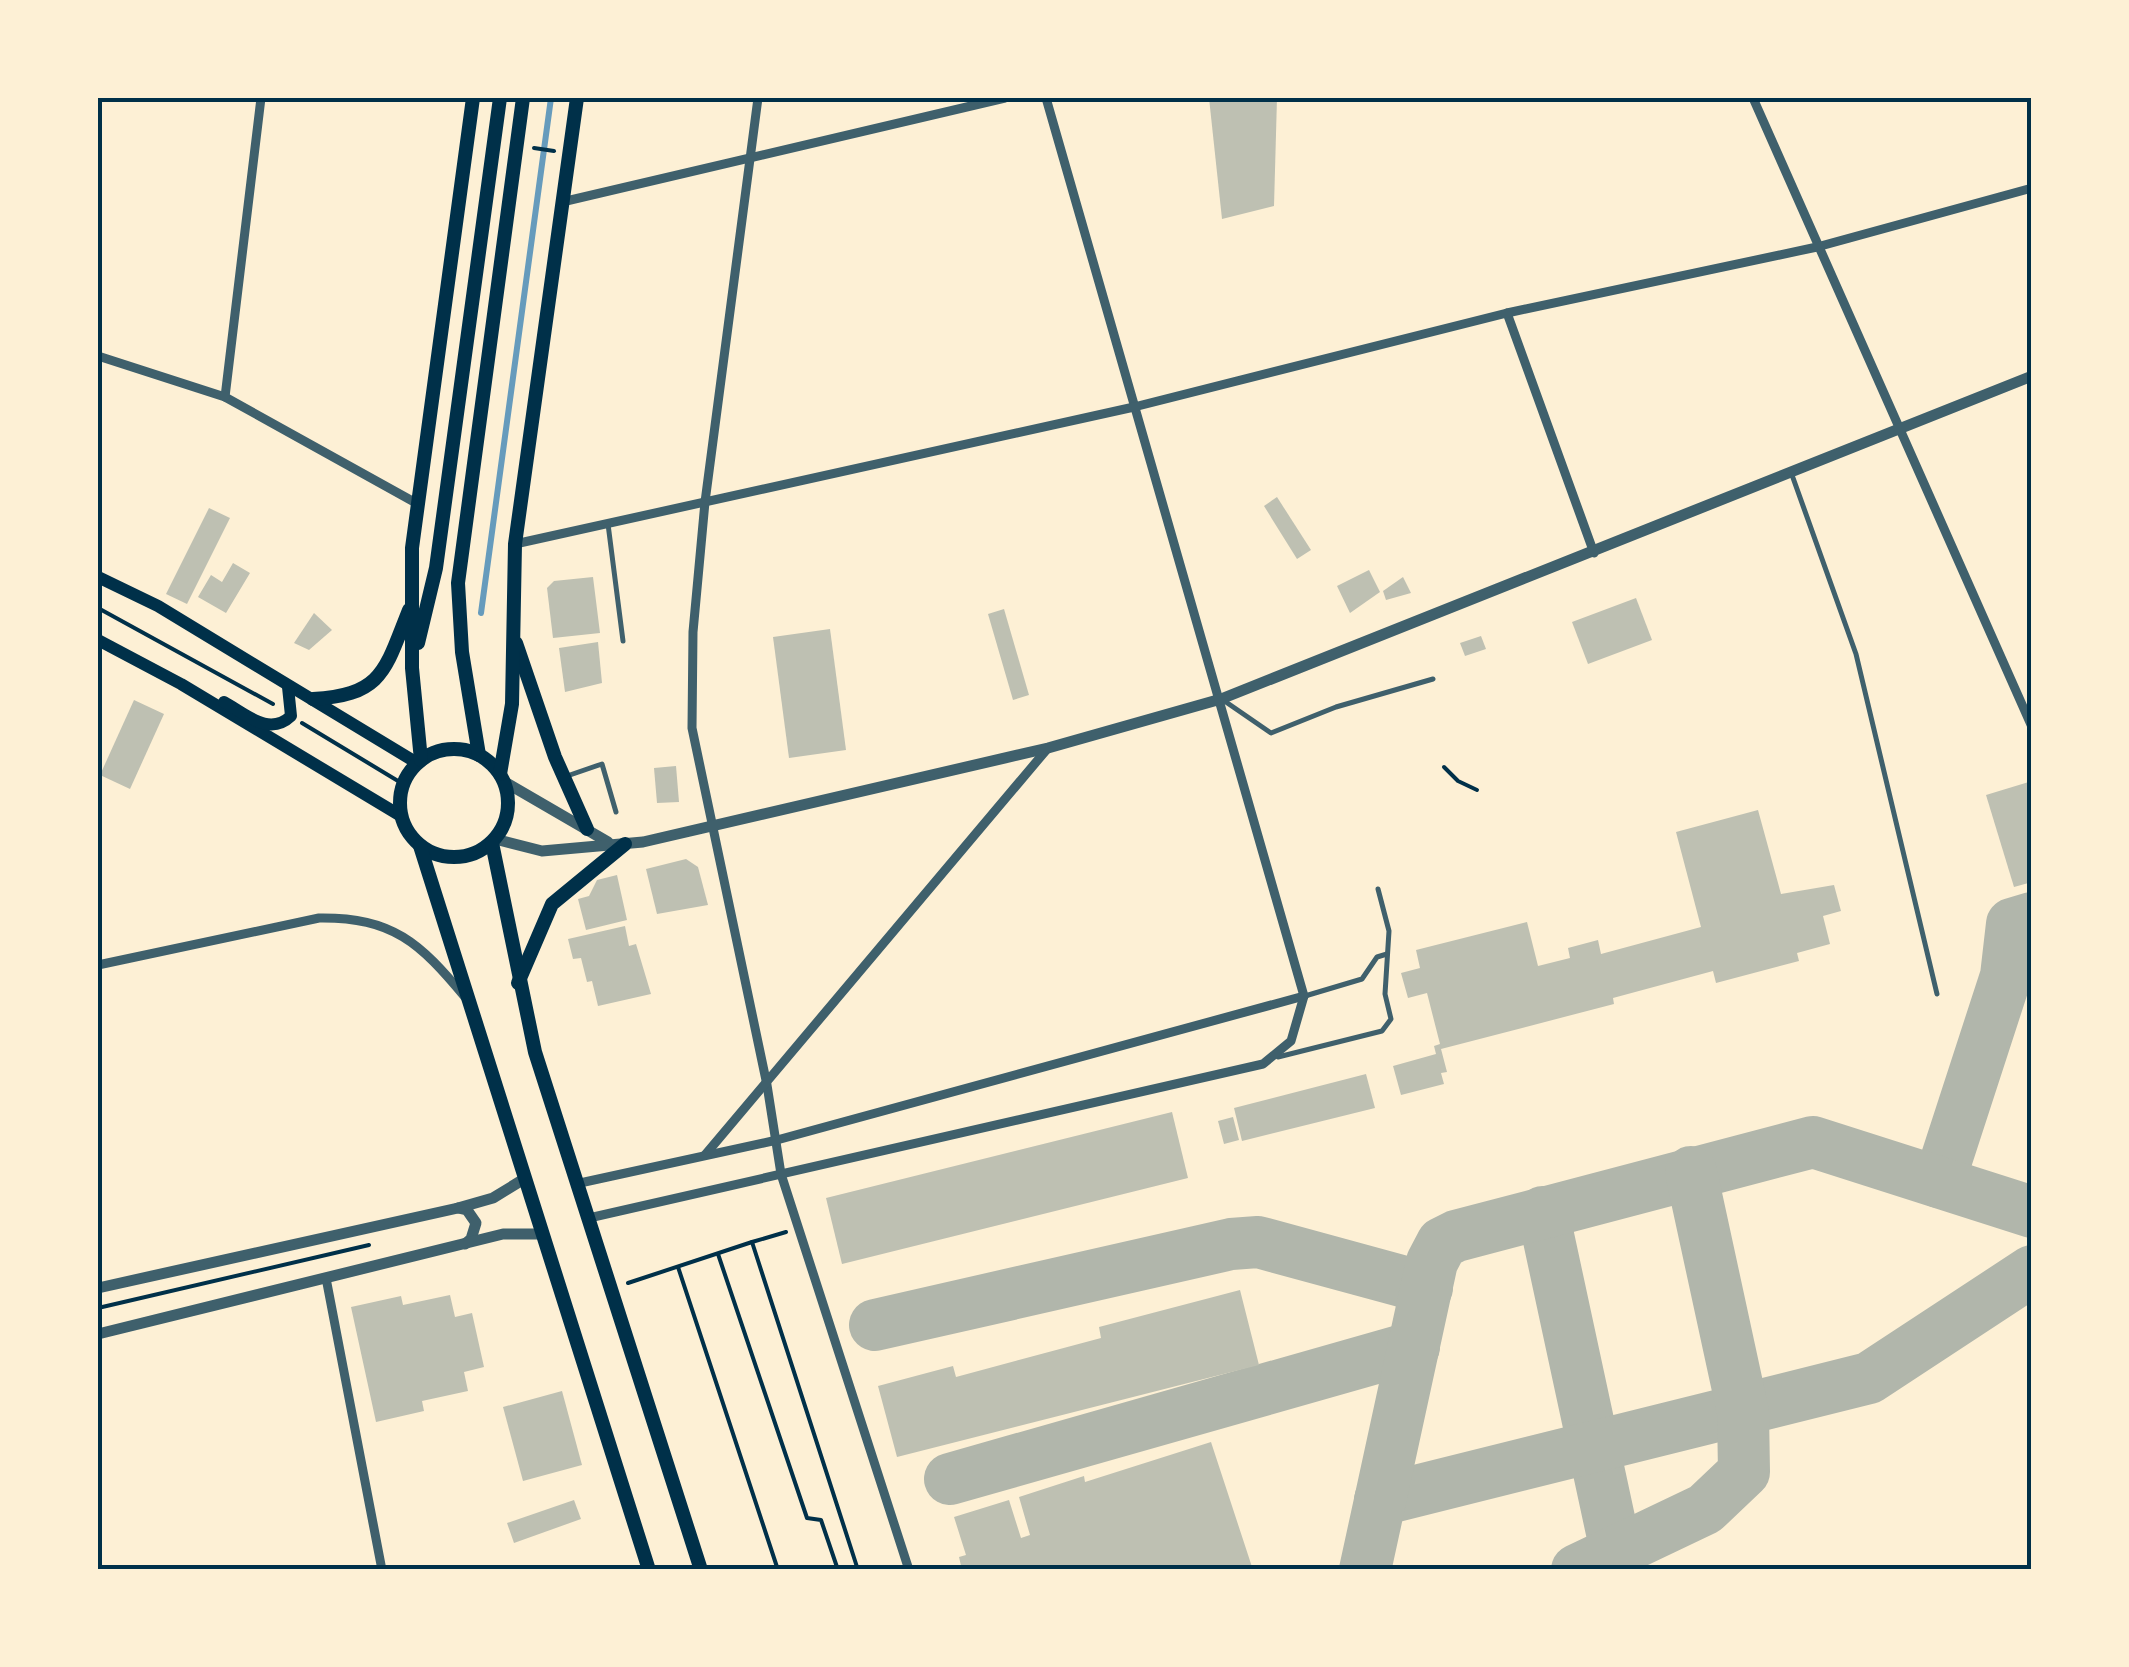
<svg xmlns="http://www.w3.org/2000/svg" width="2129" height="1667" font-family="Jost,sans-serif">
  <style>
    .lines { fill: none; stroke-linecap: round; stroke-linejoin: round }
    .stream { stroke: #669bbc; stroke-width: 6 }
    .taxiway { stroke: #b1b6ab; stroke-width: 52 }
    .building { fill: #bec0b2 }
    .path { stroke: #003049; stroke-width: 4 }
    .service { stroke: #3f606c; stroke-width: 5 }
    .minor { stroke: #3f606c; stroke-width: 9 }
    .tertiary { stroke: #3f606c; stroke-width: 11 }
    .secondary { stroke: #003049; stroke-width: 12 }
    .primary { stroke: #003049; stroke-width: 14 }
    .neatline { fill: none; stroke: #003049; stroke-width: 4 }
  </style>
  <rect width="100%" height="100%" fill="#fdf0d5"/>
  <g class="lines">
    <!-- stream -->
    <path class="stream" d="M481,613L551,98"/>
    <!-- taxiway -->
    <g class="taxiway">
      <path d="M1939,1182L2006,976L2012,924L2032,918"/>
      <path d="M1543,1212L1616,1551"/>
      <path d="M875,1325L1231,1244L1258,1242L1427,1288"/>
      <path d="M950,1479L1414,1347"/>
      <path d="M1380,1500L1869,1378L2032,1271"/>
      <path d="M1365,1570L1432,1262L1442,1243L1456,1236L1813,1142L2032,1212"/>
      <path d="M1577,1570L1705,1509L1744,1472L1743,1412L1691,1172"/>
    </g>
  </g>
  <!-- building -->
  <g class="building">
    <path d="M1209,98H1277L1274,206L1222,219Z"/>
    <path d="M1277,497L1311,550L1297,559L1264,506Z"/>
    <path d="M209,508L230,518L187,604L166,594Z"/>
    <path d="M233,563L250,573L226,613L198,597L211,575L222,582Z"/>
    <path d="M1369,570L1380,592L1350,613L1337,586Z"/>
    <path d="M593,577L600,633L553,638L547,588L554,581Z"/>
    <path d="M1403,577L1411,593L1386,600L1383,591Z"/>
    <path d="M1636,598L1652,640L1588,664L1572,622Z"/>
    <path d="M1004,609L1029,695L1013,700L988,614Z"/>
    <path d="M314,613L332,630L309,650L294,643Z"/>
    <path d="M830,629L846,750L789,758L773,637Z"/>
    <path d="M1481,636L1486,649L1465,656L1460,643Z"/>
    <path d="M598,642L602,683L565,692L559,648Z"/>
    <path d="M134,700L164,714L130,789L100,775Z"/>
    <path d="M676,766L679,802L657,803L654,768Z"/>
    <path d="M2032,781V882L2014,887L1986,795Z"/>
    <path d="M1758,810L1781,894L1834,885L1841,911L1823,916L1830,944L1797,953L1799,961L1716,983L1713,971L1613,998L1614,1004L1441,1049L1447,1072L1441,1073L1444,1084L1401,1095L1393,1066L1436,1054L1434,1046L1440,1044L1427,993L1408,998L1401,973L1420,968L1416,950L1527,922L1538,966L1570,958L1568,948L1598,940L1601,954L1701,927L1676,832Z"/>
    <path d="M686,859L698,867L708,905L657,914L646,869Z"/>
    <path d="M617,875L627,920L586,930L578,899L589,896L597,880Z"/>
    <path d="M625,926L629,946L636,944L651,994L598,1006L592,981L587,982L581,958L573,959L568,939Z"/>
    <path d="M1366,1074L1375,1108L1242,1141L1234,1108Z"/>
    <path d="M1172,1112L1188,1178L842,1264L826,1198Z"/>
    <path d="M1233,1117L1239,1140L1224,1144L1218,1121Z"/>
    <path d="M1240,1290L1259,1365L897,1457L878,1386L953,1366L956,1377L1101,1338L1099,1327Z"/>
    <path d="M450,1295L455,1317L472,1313L484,1367L464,1372L468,1391L422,1401L424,1411L376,1422L351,1307L401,1296L403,1305Z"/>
    <path d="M562,1391L582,1465L523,1481L503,1407Z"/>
    <path d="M1211,1442L1253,1570H962L959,1557L966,1555L954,1517L1009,1500L1021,1538L1030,1535L1019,1497L1084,1476L1085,1482Z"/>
    <path d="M574,1500L581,1519L514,1543L507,1523Z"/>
  </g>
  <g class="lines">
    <!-- path -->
    <g class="path">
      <path d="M534,148L554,151"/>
      <path d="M98,608L273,704"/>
      <path d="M302,723L403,784"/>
      <path d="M1444,767L1458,781L1477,790"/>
      <path d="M752,1242L786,1232"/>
      <path d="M718,1254L807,1518L821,1520L838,1570"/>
      <path d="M678,1267L778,1570"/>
      <path d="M628,1283L752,1242L858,1570"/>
      <path d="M98,1308L369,1245"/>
    </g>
    <!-- service -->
    <g class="service">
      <path d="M1792,475L1856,654L1937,994"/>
      <path d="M608,524L623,641"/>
      <path d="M1223,700L1271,733L1336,707L1433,679"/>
      <path d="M567,776L602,764L616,812"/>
      <path d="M1305,996L1362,979L1377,957L1387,954"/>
      <path d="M1278,1057L1382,1031L1391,1019L1385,994L1389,931L1378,889"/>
    </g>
    <!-- minor -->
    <g class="minor">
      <path d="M758,98L705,502L693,632L692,728L767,1085L781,1174L909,1570"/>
      <path d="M1046,98L1304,996"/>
      <path d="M1753,98L2032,727"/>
      <path d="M562,202L1005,98"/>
      <path d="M1507,313L1594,553"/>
      <path d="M98,356L225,397L416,503"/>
      <path d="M225,397L261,98"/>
      <path d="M515,544L1134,407L1507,313L1817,247L2032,188"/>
      <path d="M98,965L319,918C393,917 420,943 465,997"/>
      <path d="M705,1155L1048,748"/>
      <path d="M580,1183L777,1140L1304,996"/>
      <path d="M589,1218L1263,1064L1291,1041L1304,996"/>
      <path d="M326,1278L382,1570"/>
    </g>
    <!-- tertiary -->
    <g class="tertiary">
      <path d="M503,781L608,842"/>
      <path d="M495,839L542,851L643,842L1048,748L1221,699L2032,376"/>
      <path d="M458,1208L467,1210L476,1223L471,1239L465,1244"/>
      <path d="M98,1288L458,1208L493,1198L524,1179"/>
      <path d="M98,1334L503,1234H541"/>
    </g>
    <!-- secondary -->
    <g class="secondary">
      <path d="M98,577L158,606L417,763"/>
      <path d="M98,640L181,684L401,816"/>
      <path d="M224,702C246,714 269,737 291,716L288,687"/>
    </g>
    <!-- primary -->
    <g class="primary">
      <path d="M418,643L436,568L500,98"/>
      <path d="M516,643L555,757L587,829"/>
      <path d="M313,699C383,695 385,670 409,610"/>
      <circle cx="454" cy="803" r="54"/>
      <path d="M479,755L462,652L458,583L523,98"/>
      <path d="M421,760L412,668V548L473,98"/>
      <path d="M500,774L512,704L515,544L577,98"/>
      <path d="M492,843L535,1052L701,1570"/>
      <path d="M420,846L649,1570"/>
      <path d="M518,983L552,904L625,844"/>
    </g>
  </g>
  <!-- border -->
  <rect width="2129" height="1667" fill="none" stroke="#fdf0d5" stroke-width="200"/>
  <rect x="100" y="100" width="1929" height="1467" class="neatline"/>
</svg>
